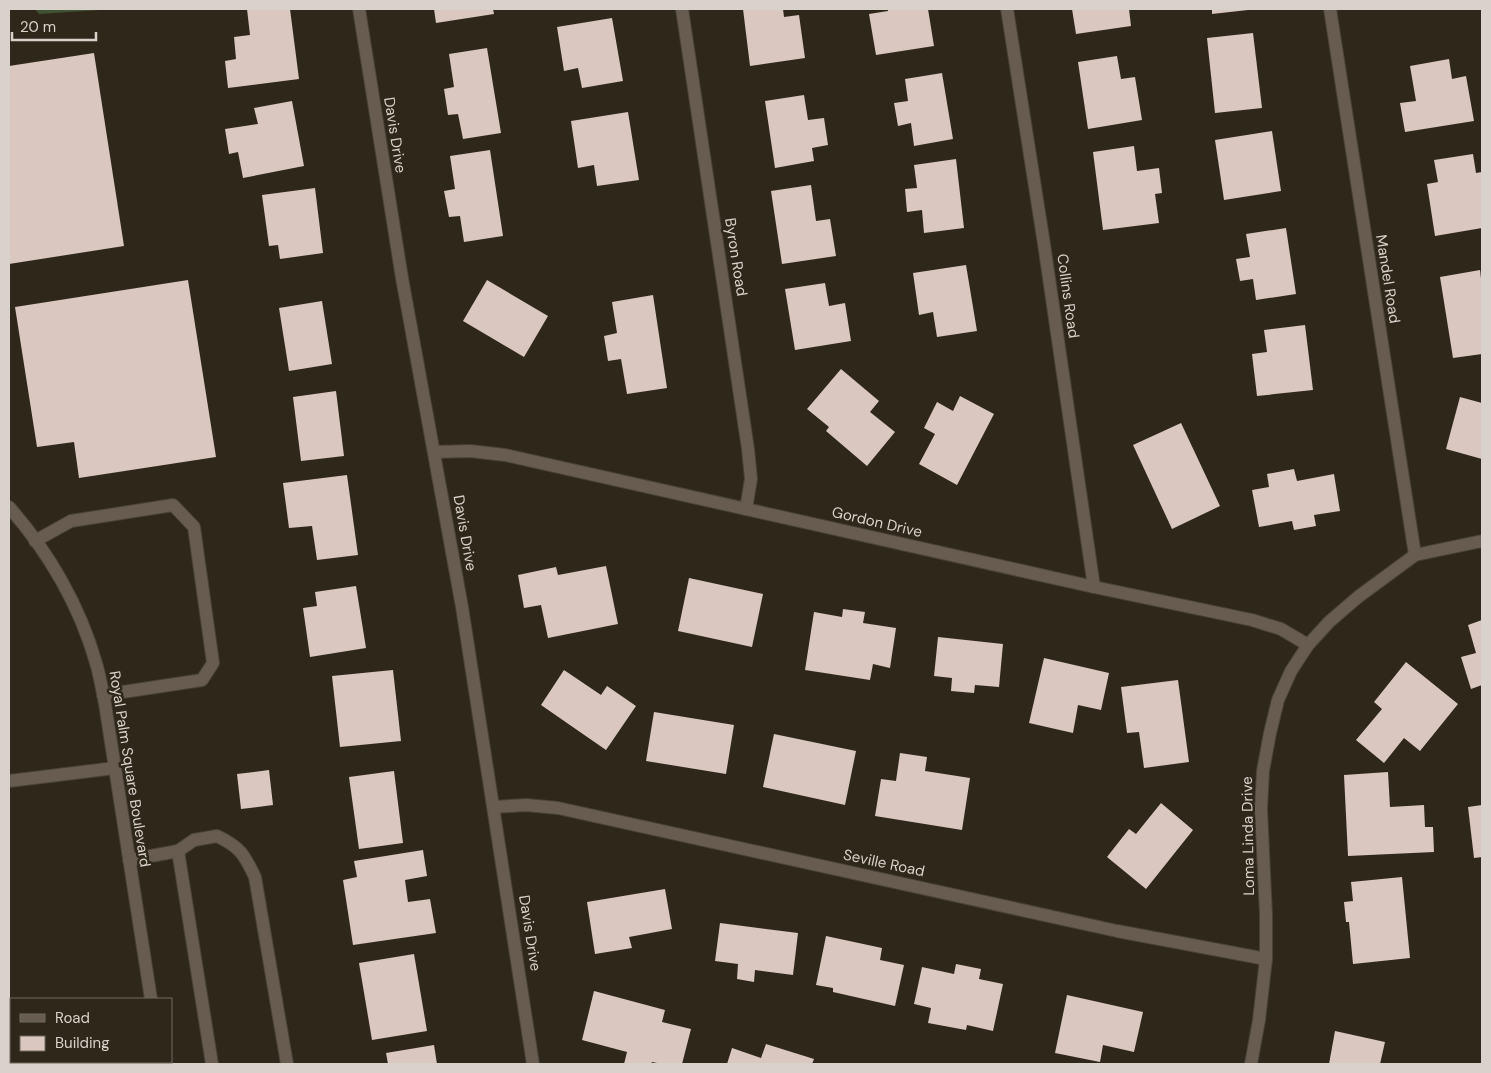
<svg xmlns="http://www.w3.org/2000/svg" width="1491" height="1073" font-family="'DM Sans',sans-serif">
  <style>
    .water { fill: #3f5233 }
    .building { fill: #dac7bf }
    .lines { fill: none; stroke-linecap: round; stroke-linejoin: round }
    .minor-casing { stroke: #4a4238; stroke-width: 14 }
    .minor { stroke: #675c4f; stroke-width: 12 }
    .labels { text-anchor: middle; stroke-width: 5; stroke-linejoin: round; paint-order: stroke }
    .street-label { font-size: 15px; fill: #d8d2ca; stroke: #30271b }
  </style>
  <rect width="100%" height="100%" fill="#30271b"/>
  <!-- water -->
  <path class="water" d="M35,9H116L39,14Z"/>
  <!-- building -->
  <g class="building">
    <path d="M247,9H290L299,79L228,88L225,61L236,59L234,37L250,35Z"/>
    <path d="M434,9H493L494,14L436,23Z"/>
    <path d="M743,9H783L784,17L799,15L805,58L750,66Z"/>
    <path d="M888,9H928L934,46L876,55L869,14L888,11Z"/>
    <path d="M1072,9H1129L1131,26L1076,34Z"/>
    <path d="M1212,9H1248V10L1212,14Z"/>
    <path d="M612,18L623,81L582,88L578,68L564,71L557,27Z"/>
    <path d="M1253,33L1262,108L1215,113L1207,38Z"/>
    <path d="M487,48L501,133L463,139L458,114L448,115L444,89L454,87L449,54Z"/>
    <path d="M94,53L124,246L9,264V66Z"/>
    <path d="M1117,56L1121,79L1135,77L1142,120L1088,129L1078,62Z"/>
    <path d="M1449,59L1452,79L1466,76L1474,121L1405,132L1400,103L1416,101L1410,66Z"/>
    <path d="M942,73L953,139L914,146L911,123L898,126L894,103L908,101L905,79Z"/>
    <path d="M804,95L808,120L824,118L828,145L812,148L814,161L775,168L765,101Z"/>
    <path d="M292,101L304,166L243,178L238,152L229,154L225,129L258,124L254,108Z"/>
    <path d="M628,112L639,180L597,186L594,165L578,168L571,121Z"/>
    <path d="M1272,131L1281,191L1224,200L1215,140Z"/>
    <path d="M1134,146L1137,171L1159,168L1162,193L1155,194L1159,223L1103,230L1093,152Z"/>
    <path d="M490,150L503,236L464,242L460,216L449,217L444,191L455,189L450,156Z"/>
    <path d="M1473,154L1476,173L1482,172V228L1435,236L1427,184L1438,182L1434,160Z"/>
    <path d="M956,159L964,228L924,233L922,210L907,212L905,189L917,188L914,165Z"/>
    <path d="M811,185L816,221L830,219L836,256L782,264L771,191Z"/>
    <path d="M315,188L323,253L280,259L278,245L269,246L262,195Z"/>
    <path d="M1286,228L1296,294L1256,300L1253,279L1240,281L1236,259L1250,257L1246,234Z"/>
    <path d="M966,265L977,331L937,337L933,312L919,315L913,273Z"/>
    <path d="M1480,270L1482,287V354L1453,358L1440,277Z"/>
    <path d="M188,280L216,457L79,478L74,442L37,447L15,307Z"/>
    <path d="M487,280L548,316L524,357L463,321Z"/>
    <path d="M825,283L829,306L845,303L851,341L795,350L785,289Z"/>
    <path d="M653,295L667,388L627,394L621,359L608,361L604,336L617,333L612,302Z"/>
    <path d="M322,301L332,364L289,371L279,308Z"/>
    <path d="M1305,325L1313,390L1257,396L1252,354L1267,352L1264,330Z"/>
    <path d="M841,369L879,401L870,412L895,432L867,466L826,431L829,427L807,409Z"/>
    <path d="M336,391L344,456L301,461L293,397Z"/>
    <path d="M960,396L994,414L957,485L919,464L935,434L924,428L937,402L953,411Z"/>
    <path d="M1460,397L1482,403V459L1446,449Z"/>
    <path d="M1181,423L1220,506L1172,529L1133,445Z"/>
    <path d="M1294,469L1297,481L1334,474L1340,511L1314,515L1316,526L1294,530L1292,521L1259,527L1252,490L1269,487L1267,474Z"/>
    <path d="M347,475L358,555L317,560L312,526L289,528L283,483Z"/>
    <path d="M606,566L618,624L548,638L541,605L524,608L518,575L556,567L558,575Z"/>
    <path d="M689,578L763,594L752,647L678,631Z"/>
    <path d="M356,586L366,648L310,657L303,608L317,606L315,592Z"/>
    <path d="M843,609L865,612L863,623L896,628L890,668L873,664L870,680L805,670L814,612L842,617Z"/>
    <path d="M1482,620V685L1471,689L1461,657L1476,653L1468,625Z"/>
    <path d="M938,637L1003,644L999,687L975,685L974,693L951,691L952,678L934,676Z"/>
    <path d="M1044,658L1109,673L1101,710L1078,705L1073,733L1029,723Z"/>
    <path d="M1406,662L1458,704L1420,751L1404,738L1384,763L1356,740L1382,709L1374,702Z"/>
    <path d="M393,670L401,741L340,747L332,676Z"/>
    <path d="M564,670L601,695L607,686L636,706L606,750L541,705Z"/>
    <path d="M1178,680L1189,762L1144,768L1139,732L1127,733L1121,687Z"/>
    <path d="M654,712L734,725L726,774L646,761Z"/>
    <path d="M774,734L856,751L845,805L763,787Z"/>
    <path d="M900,753L927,757L925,771L970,778L962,830L875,816L881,779L896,781Z"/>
    <path d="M269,770L273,805L241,809L237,774Z"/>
    <path d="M394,771L403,843L359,849L349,777Z"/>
    <path d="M1388,772L1390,807L1424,805L1425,827H1433L1434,852L1348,856L1344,775Z"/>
    <path d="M1161,803L1193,830L1146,889L1107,857L1129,829L1136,834Z"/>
    <path d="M1482,805V857L1474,858L1468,807Z"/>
    <path d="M423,850L427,876L405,880L408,902L430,899L436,933L353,945L343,880L357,877L354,861Z"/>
    <path d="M1402,877L1410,958L1353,964L1349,922H1346L1344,902L1353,901L1351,882Z"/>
    <path d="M665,889L672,929L629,937L632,948L595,954L587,902Z"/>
    <path d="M720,923L798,933L793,975L755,970L754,982L737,979L738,964L715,961Z"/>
    <path d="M826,936L882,948L880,960L904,965L895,1006L833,992V988L816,985Z"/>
    <path d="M414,954L427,1031L372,1040L359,963Z"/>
    <path d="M956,964L981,969L979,979L1003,984L993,1031L967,1025L966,1030L928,1023L931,1008L914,1004L922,967L954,974Z"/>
    <path d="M594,991L665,1010L662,1022L691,1029L682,1064H662L652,1062L651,1064H624L627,1052L582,1040Z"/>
    <path d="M1067,995L1143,1012L1134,1052L1103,1045L1100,1062L1055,1053Z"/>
    <path d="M1335,1031L1385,1042L1380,1064H1329Z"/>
    <path d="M766,1044L814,1059L812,1064H727L732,1048L761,1058Z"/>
    <path d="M434,1045L437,1064H388L386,1053Z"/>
  </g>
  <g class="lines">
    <!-- minor casing -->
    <g class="minor-casing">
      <g id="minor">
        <path d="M359,9L402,278L462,607L533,1064"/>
        <path d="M682,9L748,449L751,479L746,509"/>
        <path d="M1007,9L1044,244L1094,587"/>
        <path d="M1330,9L1415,555"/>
        <path d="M434,452L470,451L505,455L1094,587L1252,620L1281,629L1308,645"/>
        <path d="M9,507C48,551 80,606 96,663C100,676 102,690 105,704L151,999"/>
        <path d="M35,541L71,521L173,505L194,527L213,663L202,680L103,695"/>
        <path d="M9,781L115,768"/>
        <path d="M494,807L526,805L558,808L1117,931L1266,959"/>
        <path d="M178,851L212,1064"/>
        <path d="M129,860L178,851L194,840L217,836C240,847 244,854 255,877L287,1064"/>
        <path d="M160,1062L161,1064"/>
        <path d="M1251,1064L1259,1020L1266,959V915L1261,809L1263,771L1270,733L1278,700L1291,671L1308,645L1329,622L1358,597L1415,555L1482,541"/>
      </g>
    </g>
    <!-- minor -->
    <use href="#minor" class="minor"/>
  </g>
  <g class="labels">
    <!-- street labels -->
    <g class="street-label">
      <text transform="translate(395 135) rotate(81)" y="5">Davis Drive</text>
      <text transform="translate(736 257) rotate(81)" y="5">Byron Road</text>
      <text transform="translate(1388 279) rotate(81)" y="5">Mandel Road</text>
      <text transform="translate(1068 296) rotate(82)" y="5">Collins Road</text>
      <text transform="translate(877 522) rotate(13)" y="5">Gordon Drive</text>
      <text transform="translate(465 533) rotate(80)" y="5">Davis Drive</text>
      <text transform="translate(130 769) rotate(81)" y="5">Royal Palm Square Boulevard</text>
      <text transform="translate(1248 836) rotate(-91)" y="5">Loma Linda Drive</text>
      <text transform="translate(884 863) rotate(12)" y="5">Seville Road</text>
      <text transform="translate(530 933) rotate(81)" y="5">Davis Drive</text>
    </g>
  </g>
  <!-- border -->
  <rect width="1491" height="1073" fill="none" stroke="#d8d2ca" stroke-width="20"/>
  <!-- legend -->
  <rect x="10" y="998" width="162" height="65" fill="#30271b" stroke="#736b61"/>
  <rect x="20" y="1014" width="25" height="8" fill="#675c4f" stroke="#736b61"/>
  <text x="55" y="1023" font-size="15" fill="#d8d2ca">Road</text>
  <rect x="20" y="1036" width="25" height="15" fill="#dac7bf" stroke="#736b61"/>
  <text x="55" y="1048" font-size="15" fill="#d8d2ca">Building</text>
  <!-- scale -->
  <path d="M12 32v8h84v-8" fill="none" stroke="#d8d2ca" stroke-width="2.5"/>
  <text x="20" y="32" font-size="15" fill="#d8d2ca" stroke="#30271b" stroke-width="4" paint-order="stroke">20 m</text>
</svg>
